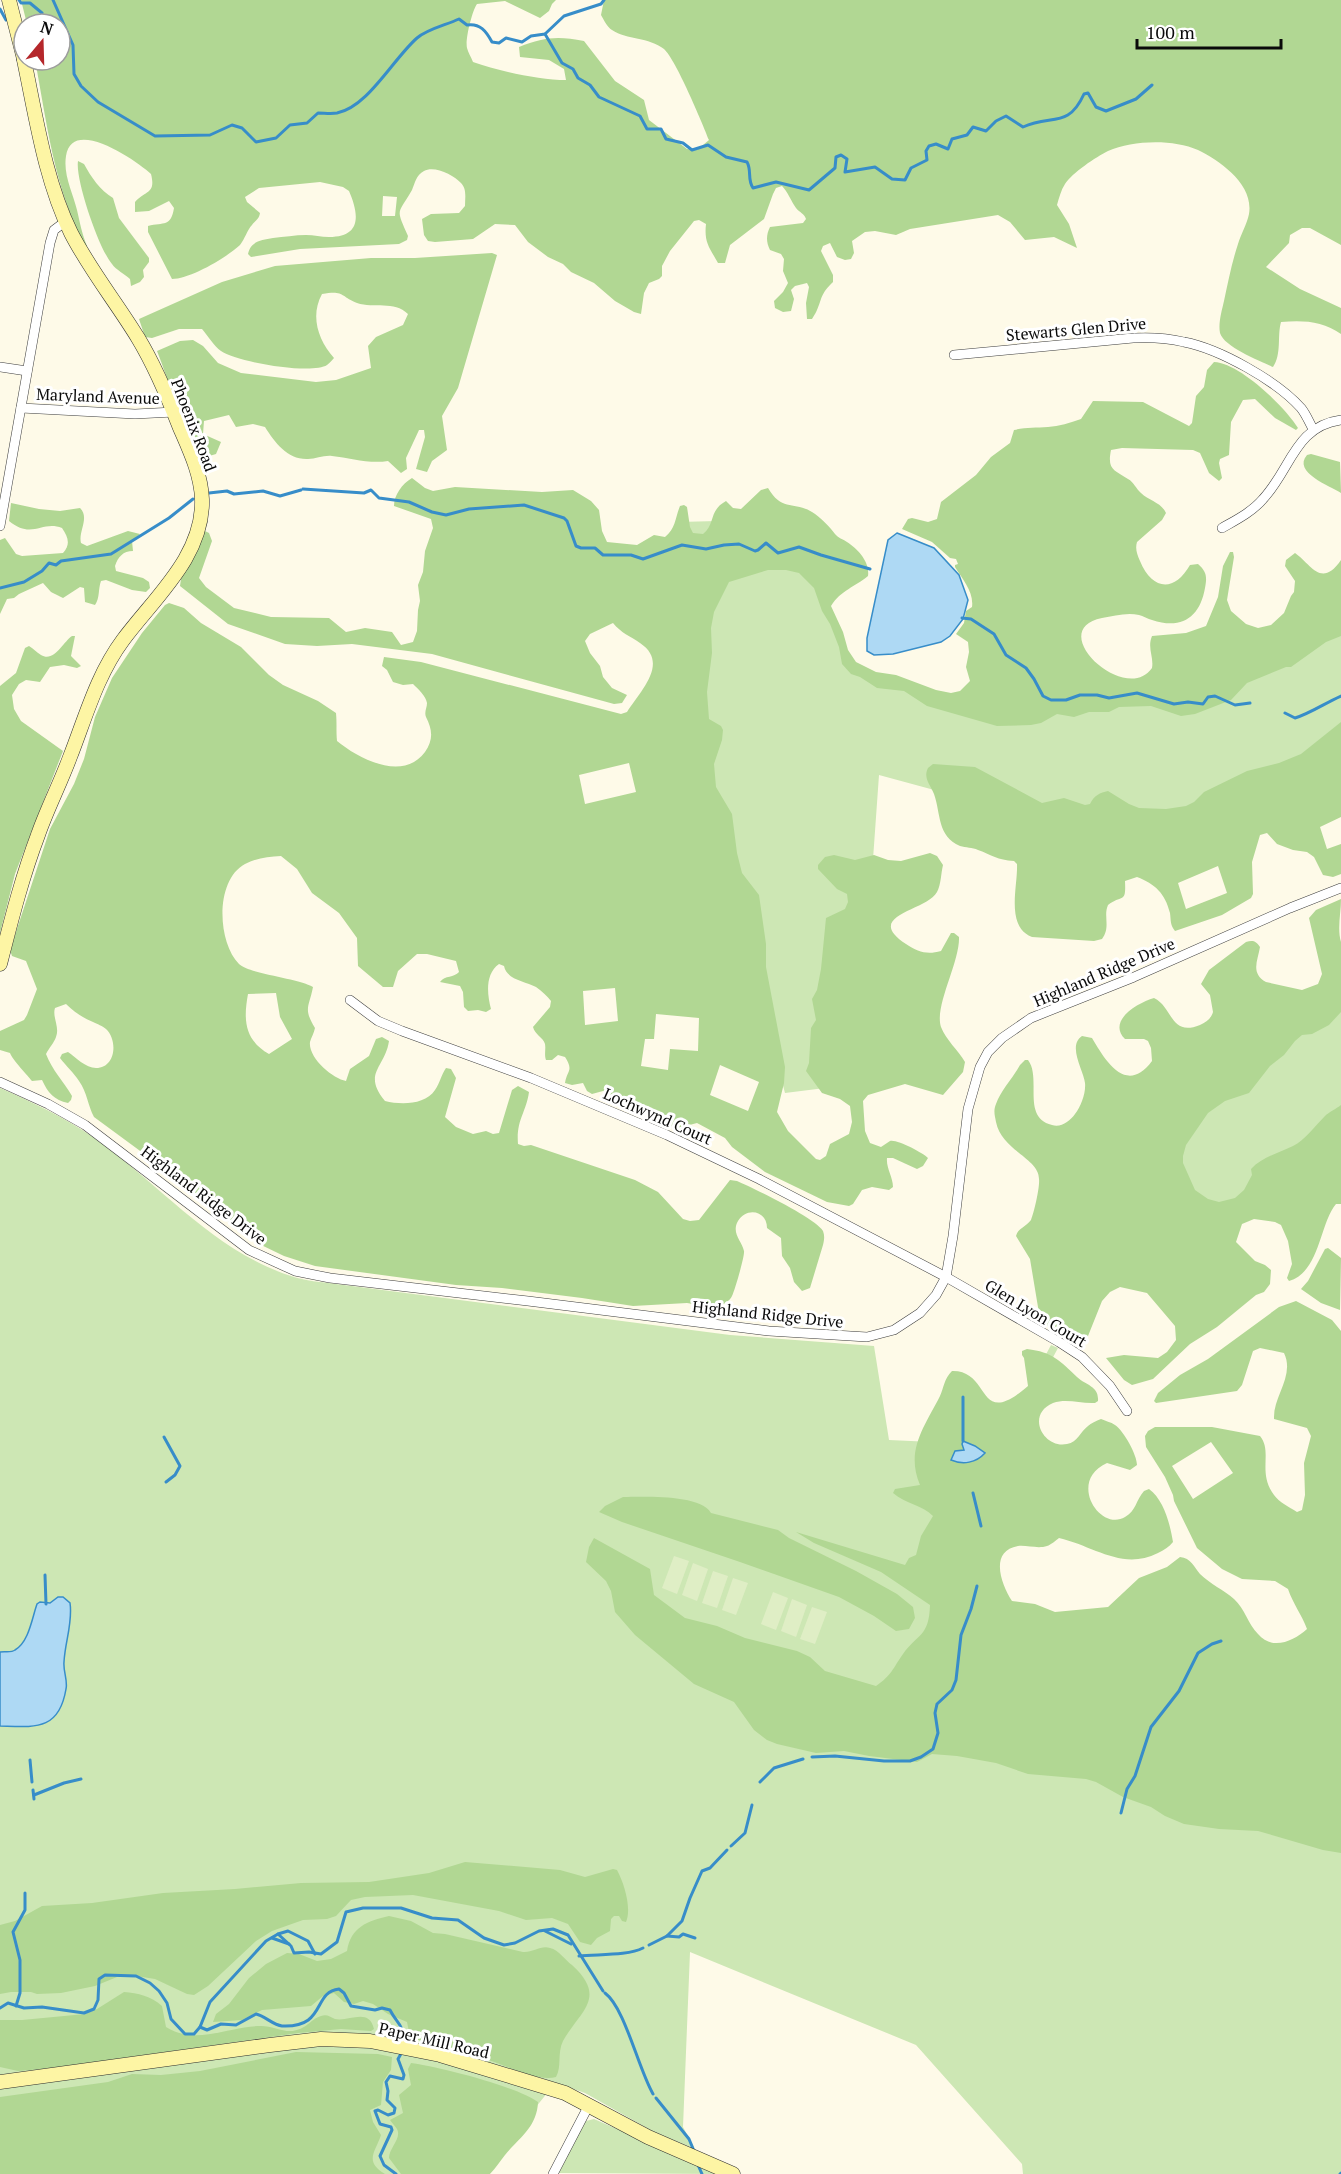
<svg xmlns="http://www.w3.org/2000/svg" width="1341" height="2174" font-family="'PT Serif',serif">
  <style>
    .green { fill: #cde7b4 }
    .forest { fill: #b1d793; fill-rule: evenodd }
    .pitch { fill: #dfeec5 }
    .water { fill: #aed9f4; stroke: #378dc9; stroke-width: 1.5 }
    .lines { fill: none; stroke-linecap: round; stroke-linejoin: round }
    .stream { stroke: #378dc9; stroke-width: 3 }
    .street-casing { stroke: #3d3d3d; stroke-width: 10 }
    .secondary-casing { stroke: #2c2c2c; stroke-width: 15 }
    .street { stroke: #fff; stroke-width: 9 }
    .secondary { stroke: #fdf5a4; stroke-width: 14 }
    .labels { text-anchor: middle; stroke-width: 6; stroke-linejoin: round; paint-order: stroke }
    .street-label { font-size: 16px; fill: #0a0a0a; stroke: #fff }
  </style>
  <rect width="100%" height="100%" fill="#fefae8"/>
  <!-- green -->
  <g class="green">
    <path d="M794,519L850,667L1013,713L1187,691L1341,590V755L1140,829L1045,820L879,775L857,1084L785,1093L749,957L717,867L679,522Z"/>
    <path d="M1341,995V1139L1202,1236L1133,1192L1244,1022Z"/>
    <path d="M0,1088C32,1102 64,1117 93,1137C159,1183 213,1251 291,1276C305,1281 322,1282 336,1284L730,1335L874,1346L889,1440L998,1445L1051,1345L1058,1348L997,1461L953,1595L1341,1681V2174H1023L1022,2164L916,2045L690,1952L683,2127L695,2149L654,2132L585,2093L538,2077L535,2080L552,2087L482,2174H0Z"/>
    <path d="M594,2119L721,2174L559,2173L582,2126L586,2121Z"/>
  </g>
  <!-- forest -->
  <g class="forest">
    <path d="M21,0H556L552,4L549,11L540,18L505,1L477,4C472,11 465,40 467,48C468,52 471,57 473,62C499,71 539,80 566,80L564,69L549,60L520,57L519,47C544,37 558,36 584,41L615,81L644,100L649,120L687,149L697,150L709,140C702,122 676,60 664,49C649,37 627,40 612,30C607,27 604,20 601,15L604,0H1341V245L1310,228H1302L1290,235L1289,243L1266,267L1300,289L1341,308V334C1323,321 1303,320 1281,322C1277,336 1282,354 1273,367C1260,361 1224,347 1220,333C1218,323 1222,310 1224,301C1228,282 1232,262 1238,244C1241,234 1247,224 1249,214C1254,184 1220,161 1198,150C1173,139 1133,140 1108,151C1096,157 1072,173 1065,184C1061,190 1059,198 1057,205L1069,224L1077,248L1054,237L1025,240L1010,222L998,215L910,229L896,235L875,231L865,232L852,241L854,253L851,259L845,260L837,257L830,243L823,246L821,251L833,275V282C817,297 823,303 812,319H807L806,303L809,287L807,283L795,286L791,290L794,299L791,311L783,312L775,308L774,301L783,292L788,283L783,271L784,259L781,254L770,250C766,242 766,235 770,227L803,223L806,219C804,213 800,213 796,208C791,201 788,192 782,186L776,188L773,194L764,219L730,245L725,263H718C709,247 704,242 706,224L699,220L694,221L670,251L662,266V276L659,279L649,283L644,293L641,314L634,312L615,301L594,283L571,272L563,264L548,257L528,242L515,225L495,224L473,239L435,242L428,241L424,235L422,219L431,214L459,213L465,206C465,198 467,189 461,183C454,175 434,165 424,171C416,175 415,183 412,190C398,215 395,207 408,236L407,240L399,244L300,249L251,257L248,254C251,241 261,240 273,238C284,237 295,235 306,235C314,235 321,237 329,237C362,237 359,214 349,191L343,187L320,182L259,188L245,197L247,202L260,213C259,219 256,220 252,225C247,230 245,239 240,245C226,258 190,279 172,279L148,232V226C164,222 171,227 174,208L169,201L149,211L135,212V202C146,190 156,194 151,174C137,161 72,116 66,156C63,175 73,193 77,210C80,223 82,234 87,246H85C54,188 47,123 35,60H60V24H27ZM383,196L397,197L395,216H382Z"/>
    <path d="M78,161L84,164C91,177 100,190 113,198L119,218L149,258V262L143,270L144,277L140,282L131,286L130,279C125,274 116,270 112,264C99,249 75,179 78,161Z"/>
    <path d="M492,253L497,255L458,388L442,416L447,450L432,461L427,472L416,469L425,437L424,430H419L406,458L407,469L401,473L388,461C369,464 350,458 332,456C324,455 316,459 308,459C288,460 275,443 265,427L253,424L236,427L229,415L204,421L203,434L221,442L216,454L206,457C185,439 168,378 157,351L180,341L193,340L203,346L218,363L241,373L316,382L336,380L371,368L368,346L376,337L403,325L408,314C394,300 374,309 357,303C340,296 344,290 322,294C310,316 318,340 334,358C332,360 330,363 327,365C312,375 236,362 221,351C214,346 208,336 202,329H179L152,338L145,337L139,319L222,282L275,266L371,258H415Z"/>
    <path d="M1214,362C1240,363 1285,407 1298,428L1296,430L1275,418L1255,399L1243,400L1231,422L1229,455L1220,459L1219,463L1222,478L1219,481L1209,473L1200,453L1193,450L1122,448L1111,450C1107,470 1114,470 1128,479C1134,482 1136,489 1141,493C1149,501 1161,502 1166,513L1162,520L1137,542C1135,549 1137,554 1140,561C1152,590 1174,593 1190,565L1198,564C1207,572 1207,577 1205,588C1200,617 1182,630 1152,620C1148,619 1143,616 1139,615C1127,612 1114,616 1102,618C1043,630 1126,706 1152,668C1154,657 1147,648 1152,636L1186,633L1206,626L1218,597L1223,566L1230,552H1233L1234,557L1227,600L1231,611L1246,624L1258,628L1271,625L1284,613L1291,596L1294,592L1295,581L1285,566L1286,560L1295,553C1311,564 1321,589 1341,560V636L1326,642L1291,667H1286L1247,683L1231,700L1195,714L1181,716L1151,706L1119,707L1109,712H1089L1074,717L1057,714L1041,723L1031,725L997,726L927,706L904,691L877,688L860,677L851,674L842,664L839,647L830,624L822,611L814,588L799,573L786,570H768L729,582L714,612L711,628L712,653L707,692L709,719L721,726L723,730L722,740L714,764L716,787L732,814L737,853L742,873L759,895L766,944V967L785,1067L784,1083L777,1112L788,1131L816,1159L820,1160L826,1156L830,1144L849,1134L852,1122L850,1106L840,1099L822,1093L806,1071L809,1063L811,1028L816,1020L812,999L817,990L821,969L826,918L845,909L848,902L847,894L837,889L818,869V865L825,857L834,855L855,860L874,855L888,860L901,861L930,853L937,856L943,865C941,873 941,885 937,892C927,911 862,915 906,944C918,952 927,955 941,951L951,933H954L959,937C960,962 934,1006 941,1027C946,1040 958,1050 965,1062L963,1072L943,1095L905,1084L868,1095L863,1101L865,1131L870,1143L881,1147C884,1145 887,1143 890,1141C897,1139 923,1153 928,1158L923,1166L917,1169L893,1158H887C886,1168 893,1177 893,1187L889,1190L872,1187L862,1190L853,1204L849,1206L827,1202L765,1172L732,1147L725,1138L697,1123L678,1128L671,1127L603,1091L592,1094L587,1091L583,1083L572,1085L565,1083C567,1070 574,1071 565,1057L558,1055L552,1060H546C544,1054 546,1050 545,1044C543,1037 535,1035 533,1027L550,1007L551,1001C547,996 542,991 536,987C525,981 507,980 504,966L499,964C485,974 487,994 491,1009L486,1012L478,1010L468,1011L464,1007L463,992L460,986L440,982C445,975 454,978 459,972L456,961L427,954H417L398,971L393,987H383L358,966L357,938L339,913L312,893L297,869L281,856C268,857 256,858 245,864C215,880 217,942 239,964C249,974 298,978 313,987C309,1008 303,1008 315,1028C314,1033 311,1038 310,1042C308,1058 333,1079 346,1081L350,1069L369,1056L376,1039L382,1037L389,1041C385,1068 362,1073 385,1101C401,1105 425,1105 435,1090C440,1083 441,1075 446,1068L451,1069L456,1078L445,1117L456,1127L473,1134L486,1131L493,1134L499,1133L512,1090L518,1086L529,1092C526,1113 516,1120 518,1144L524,1146L531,1145L635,1180L658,1192L683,1219L690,1221L699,1220L730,1180L737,1181C753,1188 815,1218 823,1231C825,1236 824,1241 823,1245L810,1288L802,1291L794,1282L790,1268L782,1256L781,1238L767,1228C767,1210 746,1207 738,1221C731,1233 742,1241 744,1251C745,1255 735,1290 732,1296C730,1301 723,1304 718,1308L687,1303L633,1306L582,1298L502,1288L456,1285L315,1266L284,1256L255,1242L176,1182L147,1156L94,1117C88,1106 87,1092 79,1081C74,1073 66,1066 60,1058L62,1054L68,1052C75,1057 86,1068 96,1068C116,1068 118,1040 106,1029C103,1026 97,1024 93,1022C83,1018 74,1012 66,1004L55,1008C52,1017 60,1027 56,1037C54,1043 49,1048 46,1054C52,1070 64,1082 72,1096L71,1100L68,1103C54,1100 48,1093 42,1080L32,1081C28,1076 12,1059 10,1053L0,1050V1031L24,1020L27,1015L37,989L26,961L12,956L10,950L50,829L74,784L84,759L95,717L112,678L142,633L165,605L169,603L184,608L201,623L241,647L269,675L283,685L318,701L336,713C337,723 336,731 337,741C359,759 403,782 425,752C434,739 432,729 426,717C424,712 427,708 427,703C426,696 418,689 413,684L403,685L393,682L387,670L382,666L384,657L421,662L621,714L627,712C640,691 670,663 640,643C630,636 621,633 613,623L590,634L585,641L590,653L600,666L603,677L612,688L627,695L622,703L614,704L432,654L352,644L317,646L285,644L228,624L180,586L181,579L202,533L205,531L209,533L212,541L199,578L206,587L234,608L271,617L329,618L346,632L365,628L392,632L401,645L413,642L417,631L418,610L420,601L418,585L423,572L425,551L433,528L431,519L394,506C394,495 402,484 412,478L425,488L433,491L455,487L542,492L573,490L591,501L599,510L602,531L607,542L637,545L654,535L665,537C676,528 675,518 680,506L684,505L687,507L690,527L693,533L703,534C716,524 708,511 726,501L733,508L741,509L761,490L768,488C782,512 794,501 812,512C820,517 830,527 835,534C838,538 843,539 847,542C858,549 870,562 868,576C855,587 841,590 831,606L843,632L848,650L856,662L876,672L896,675L936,690L951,693L960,691L970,681L966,667L969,652L968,642L956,634L964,623L966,611L972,607C974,592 963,580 955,567V565L958,564L956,559L950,558L932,542L902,529L908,519L912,518L928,522L937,519L941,502L976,475L991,457L1010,443L1014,430C1026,427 1036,428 1048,427C1059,426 1070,423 1081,419L1093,401L1143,402L1189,426L1192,423L1196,396L1204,387L1207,370ZM629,763L636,792L585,804L579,775ZM615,988L618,1021L585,1025L583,991ZM276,993L280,1017L292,1039L269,1054C245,1040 243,1021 248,994ZM656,1014L699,1018L698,1051L670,1049L668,1070L641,1066L645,1039H654ZM720,1065L759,1082L748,1111L710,1095Z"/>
    <path d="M1311,454L1340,462L1341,493C1330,486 1292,472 1307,455Z"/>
    <path d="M11,503L39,509L60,511L80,508C90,518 78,531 81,543L87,546L128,531L140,534L132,541L133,551C123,551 118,557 115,566L116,571L143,578L149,582L150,588L146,592L132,590L106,580L101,581C98,589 100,598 95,605L85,602L84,588L80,587L63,598L51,592L43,583L19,594L14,598L7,599L0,614V540L5,538L16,554L22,556L63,553C71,544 68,537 62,528C42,520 32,540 9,521Z"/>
    <path d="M72,636H75L71,656L81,666L77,668L64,665L50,667L40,682L26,680L19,684L12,695L14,709L21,721L63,751L15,874L0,933V686L16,673L25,648L29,646C34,649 36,652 41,655C54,663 63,642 72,636Z"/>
    <path d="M1341,722V817L1320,827L1327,849L1341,844V874L1333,877L1323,875L1314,857L1307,852L1293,850L1277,844L1267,833L1260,835L1252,862L1253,894L1251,898L1222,915L1175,931C1170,925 1171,921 1170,913C1165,893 1155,884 1137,877L1125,881C1126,904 1123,894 1108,905C1103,916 1111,927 1102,939L1094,941L1032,937C1005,926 1018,887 1017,864L1014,861C997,860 992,855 978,850C972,847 966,848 960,846C937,836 941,814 934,794C930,784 923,778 928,768L933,764L975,767L1042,803L1064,798L1085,805L1090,804C1094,795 1100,793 1108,791L1129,804L1139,808L1166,809L1186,806L1194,802L1204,792L1247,771L1279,763L1301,754ZM1218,866L1227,893L1186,909L1178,883Z"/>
    <path d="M1341,899C1341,913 1337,929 1341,942V1012L1329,1025L1312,1034L1302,1035L1295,1041L1284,1055L1270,1066L1249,1093L1225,1101L1208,1113L1186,1145L1183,1156V1163L1195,1190L1208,1199L1219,1202L1235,1198L1244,1190L1252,1175L1251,1169C1262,1157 1279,1153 1293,1146C1305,1140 1315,1126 1325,1116C1329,1112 1336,1109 1341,1105V1204H1336C1319,1225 1320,1272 1289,1281L1287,1278L1292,1264L1288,1241L1281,1225L1275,1222L1254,1219L1242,1224L1236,1242L1255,1261L1265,1265L1271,1270L1270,1284L1264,1292L1256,1295L1217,1327L1190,1344L1153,1379L1132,1385L1124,1380L1106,1358L1124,1355L1158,1358L1167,1352L1176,1340L1175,1326L1147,1293L1120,1287L1110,1292L1102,1301L1086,1341L1060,1333L1048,1326L1040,1319L1030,1259L1016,1236C1018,1228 1026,1227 1031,1220C1034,1213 1040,1187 1039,1179C1039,1158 1002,1151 996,1122C995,1116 993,1111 996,1104C1001,1090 1013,1078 1020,1065L1025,1060H1028C1042,1078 1021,1117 1052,1125C1061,1128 1070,1121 1075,1114C1081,1106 1086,1093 1085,1083C1084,1071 1067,1046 1082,1036L1092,1038C1105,1060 1126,1096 1152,1061L1151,1048L1148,1041L1144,1039H1125C1107,1021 1137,1003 1154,998C1173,1007 1170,1037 1200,1025C1206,1022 1211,1019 1213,1012L1210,995L1201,984L1209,970L1246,942C1253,940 1256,941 1260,947C1258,960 1250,973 1266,982L1302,990L1318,984L1322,974L1309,918L1316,910Z"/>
    <path d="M1328,1248L1341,1258L1340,1310L1321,1303L1301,1289L1308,1281L1325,1249Z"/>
    <path d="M1296,1301L1332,1320L1341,1331V1853L1323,1850L1258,1831L1219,1829L1184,1824L1165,1816L1151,1807L1123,1797L1096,1782L1086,1779L1028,1774L996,1763L957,1756L932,1754L917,1762L869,1756L844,1751L816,1753L777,1744L767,1740L754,1730L734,1702L694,1684L635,1635L615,1612L611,1591L606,1581L586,1562L589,1547L594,1538L650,1569L654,1595L685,1618L717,1626L745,1638L797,1651L810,1657L825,1671L876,1686C892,1675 893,1668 903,1654C918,1633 929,1637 930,1605L881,1572L814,1543L796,1532L905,1565L909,1558L916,1555L921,1536L933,1516C922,1505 906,1504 893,1493L895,1489L920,1485C905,1450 925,1426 940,1396C944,1387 944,1379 952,1371C992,1370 976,1431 1028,1386L1024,1358L1022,1355V1351L1027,1349C1053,1352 1060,1361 1077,1377C1087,1386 1099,1386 1098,1401L1095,1403C1081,1404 1067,1398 1053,1403C1025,1415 1044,1449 1067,1444C1078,1442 1080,1432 1088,1426C1091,1423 1096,1421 1101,1419C1105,1421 1111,1422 1115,1425C1124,1431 1137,1455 1137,1465L1130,1470L1107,1463C1067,1481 1100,1532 1125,1517C1136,1511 1136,1500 1144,1491L1149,1489C1164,1500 1170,1524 1173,1542C1169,1547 1164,1550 1158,1553C1122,1571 1094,1546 1059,1538C1056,1540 1051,1545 1047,1546C1038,1549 1027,1545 1018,1546C989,1551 1001,1584 1012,1601L1035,1604L1055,1612L1108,1607L1139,1578L1167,1567L1180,1557C1191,1558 1194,1567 1200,1574C1210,1584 1224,1590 1234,1599C1245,1609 1248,1624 1258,1634C1272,1651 1294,1641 1307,1629C1302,1615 1293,1604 1288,1589L1275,1581L1242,1579L1222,1569L1197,1548L1174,1501L1173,1495L1165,1477L1146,1447L1145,1436L1148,1431L1155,1427H1212L1260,1436C1273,1452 1257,1472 1274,1495C1279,1502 1289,1507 1297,1512L1302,1510L1305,1495L1304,1463L1311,1436L1307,1428L1274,1419C1273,1396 1295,1376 1284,1353L1260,1348L1253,1351L1242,1385L1237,1391L1156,1403L1154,1401L1158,1393L1180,1375L1208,1359L1279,1307ZM1211,1442L1233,1473L1193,1499L1172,1466Z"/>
    <path d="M623,1497C643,1497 700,1494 711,1513L778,1530L789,1538L856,1571L897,1594L913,1607L915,1618L909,1629L896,1631L874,1616L839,1597L740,1562L622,1522L599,1512L605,1506Z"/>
    <path d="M465,1862L560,1870L585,1877L613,1869L617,1870C624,1883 632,1908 626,1922L622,1921L619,1916H614L611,1919L610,1931L597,1938L591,1945L580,1942L568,1924L552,1918L526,1920L499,1911L413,1895L365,1897L351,1900L336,1916L327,1919L303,1920L272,1931L256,1941L208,1986L194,1995L187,1994L155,1979L130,1975L117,1977L95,1986L61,1993L37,1994L31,1992H11L0,1994V1925L15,1921L42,1906L92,1903L163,1893L235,1889L301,1883L369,1882L429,1873Z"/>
    <path d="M389,1916L411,1921L433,1933L445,1934L523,1952C532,1953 541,1945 550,1948C559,1950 565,1960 572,1965C608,1998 580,2011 563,2041C557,2053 562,2067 556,2077C537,2082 506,2065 488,2060C464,2052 440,2045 415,2039L410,2037L407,2022L388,2014L373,2004L363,2001L354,2004L344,2002L334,1993L323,1996L311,2006L262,2010L242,2020L213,2022L216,2014L229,2004L249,1978L266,1964L287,1953L299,1954L317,1961L331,1959L347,1951C351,1927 367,1921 389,1916Z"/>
    <path d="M124,1992C138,1993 151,1996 162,2006L166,2027C197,2046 228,2026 261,2026C272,2026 282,2032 293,2031C309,2028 310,2019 321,2016C327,2014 330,2017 335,2019C349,2022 369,2007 374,2029L371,2031L341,2029L298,2033L53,2068L18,2071L0,2067V2020H22L85,2014L97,2009Z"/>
    <path d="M296,2052L378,2054L392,2057L391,2070L383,2082L381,2105L370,2110L373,2122L381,2135C375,2153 364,2161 385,2174H0V2097L108,2082L132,2074L161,2075L200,2071Z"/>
    <path d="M411,2063C436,2066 519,2087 538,2102C537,2127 520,2137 505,2155C500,2161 496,2168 490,2174H401L389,2158C389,2148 402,2138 397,2129C395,2126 392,2123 390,2120L403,2113L399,2095L411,2085L408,2069Z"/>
  </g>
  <!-- pitch -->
  <g class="pitch">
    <path d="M674,1556L689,1561L677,1594L662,1588Z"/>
    <path d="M693,1563L708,1569L697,1601L682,1595Z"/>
    <path d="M713,1571L728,1576L717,1608L702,1603Z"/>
    <path d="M733,1578L748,1583L736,1615L722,1610Z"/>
    <path d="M773,1592L788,1598L776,1630L761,1624Z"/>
    <path d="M792,1599L807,1605L796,1637L781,1631Z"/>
    <path d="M812,1607L827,1612L815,1644L800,1639Z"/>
  </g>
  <!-- water -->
  <g class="water">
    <path d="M897,533L934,548L959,575L968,600L963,619L950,636L941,642L893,654L874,655L867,651V638L888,540Z"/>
    <path d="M963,1441L975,1446L985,1453C976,1463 963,1465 951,1460L955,1451L964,1450L962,1444Z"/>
    <path d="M58,1597H63L70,1603C73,1622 65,1642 64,1662C63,1671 68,1681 66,1689C59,1731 35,1727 0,1726V1652C5,1651 11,1653 15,1650C29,1642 32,1618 37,1604L40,1602L50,1603Z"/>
  </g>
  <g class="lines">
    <!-- stream -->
    <g class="stream">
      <path d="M19,0L21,3H30L42,13"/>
      <path d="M53,0L73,45L74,74L81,86L98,102L155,136L210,135L232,125L242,128L256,142L276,138L290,125L307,123L318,113C324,113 331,114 337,113C368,107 393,59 417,38C427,29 446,25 459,19L467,25C480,23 486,31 492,42L499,43L506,38L522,42L531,36L545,34L564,16L601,4L604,0"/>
      <path d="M0,9L6,20"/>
      <path d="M545,34L562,63L573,69L578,78L590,85L599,97L640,116L647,129H661L666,139L683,143L692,150L708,145L726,157L747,162C752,171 747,179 753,188L776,182L809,190L835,168L836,157L841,155L847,159L845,172L875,167L892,179L905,180L911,168L927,160L926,151L929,146L936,144L948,149L952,139L967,135L973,127L986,131L996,121L1006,116L1023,127C1052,114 1068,129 1084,94L1088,93L1096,107L1106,111L1136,99L1152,85"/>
      <path d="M303,489L364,493L371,490L379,498L409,502L432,512L446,515L469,509L524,505L564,518L567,521L576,546L581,548H595L603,555H631L643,559L682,545L706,549L724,545L739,544L755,551L758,550L766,543L778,553L799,547L821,555L870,569"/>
      <path d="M209,493L227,491L234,494L263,491L280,496L301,490"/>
      <path d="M0,588L24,582L42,571L49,563L56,565L61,561L111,554L169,518L193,499"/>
      <path d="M962,618L971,619L994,634L1006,655L1026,668L1034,679L1043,696L1051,700H1066L1080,695H1097L1109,698L1137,693L1174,704L1188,702L1203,704L1208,697L1215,696L1235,705L1250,703"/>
      <path d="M1285,713L1295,718C1311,713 1325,703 1341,696"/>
      <path d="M963,1397V1441"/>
      <path d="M164,1437L180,1466L175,1475L166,1482"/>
      <path d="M973,1493L981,1526"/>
      <path d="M45,1575L46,1604"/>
      <path d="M812,1757L835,1756L884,1761H910L921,1757L933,1749L938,1733L935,1713L937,1704L952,1690L956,1680L961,1635L971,1609L977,1586"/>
      <path d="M30,1760L32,1782"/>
      <path d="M760,1782L774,1768L803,1759"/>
      <path d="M33,1790L34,1799"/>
      <path d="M34,1795L64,1783L81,1779"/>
      <path d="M1121,1813L1127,1789L1135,1776L1151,1727L1179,1691L1198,1653L1212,1644L1221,1641"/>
      <path d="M731,1846L745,1833L752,1805"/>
      <path d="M545,1931L571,1944"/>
      <path d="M278,1934L291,1946L294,1953L309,1952L321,1954L337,1942L346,1912L363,1908H401L432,1918L458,1920L484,1938L504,1945L515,1943L539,1931L553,1929L568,1935L603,1991"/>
      <path d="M667,1936L679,1937L683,1934L695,1938"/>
      <path d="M272,1938L289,1944"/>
      <path d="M649,1945L667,1936L682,1921L690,1898L702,1871L710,1868L727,1850"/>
      <path d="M579,1956C598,1954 628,1956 643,1948"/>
      <path d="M605,1993C625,2008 638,2068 653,2094"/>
      <path d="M16,2006L20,1993V1960L13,1932L25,1910V1893"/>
      <path d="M0,2008L8,2003L24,2008L42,2007L84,2013L94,2009L98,2000L99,1979L105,1975L136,1976L150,1983L159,1991L167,2003L171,2019L185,2034H194L200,2027L210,2002L266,1941L278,1934L288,1931L308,1941L315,1954"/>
      <path d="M200,2027L207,2030L221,2024L236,2025L256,2014C265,2016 273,2025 282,2026C327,2028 312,1992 339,1989L344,1993L351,2006L375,2010L382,2008L390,2010C397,2024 404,2024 403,2041"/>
      <path d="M656,2098L689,2139L694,2151"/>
      <path d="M698,2165L702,2174"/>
      <path d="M396,2174L384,2165L380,2156L392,2130L391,2127L380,2124L375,2111L378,2110L388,2115L394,2113L395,2108L387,2100L388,2091L386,2082L390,2076L403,2079L404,2075L398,2059L402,2052"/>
      <path d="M1340,2174L1341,2173"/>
    </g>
    <!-- street casing -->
    <g class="street-casing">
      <g id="street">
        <path d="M954,355L1133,338C1151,337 1167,338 1184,342C1220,349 1277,381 1301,408C1306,414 1309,422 1313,429"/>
        <path d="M0,367L27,371"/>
        <path d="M21,408L135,414L174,412"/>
        <path d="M0,526L50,243L54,230L66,221"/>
        <path d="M1222,528C1236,520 1252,512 1263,499C1291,469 1295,426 1341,420"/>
        <path d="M350,1000L378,1021L402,1031L531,1078L667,1135L759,1179L946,1277L1059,1342L1082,1357L1110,1386L1127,1411"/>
        <path d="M0,1082L48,1104L85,1125L249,1250L295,1271L330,1278L528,1301L769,1331L867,1337L894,1330L920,1313L936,1295L946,1277L953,1236L968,1109L980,1067L988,1052L1002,1038L1031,1018L1134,977L1290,908L1341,888"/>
        <path d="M553,2174L589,2105"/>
      </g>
    </g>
    <!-- secondary casing -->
    <g class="secondary-casing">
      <g id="secondary">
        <path d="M9,0L24,59"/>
        <path d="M0,964C11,921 22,877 38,835C47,809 60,784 70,757C86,716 97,675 123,640C154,598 204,556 202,499C201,474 190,451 180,428C168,397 155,366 138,338C116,302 90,270 71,233C45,180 36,117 24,60"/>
        <path d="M0,2082L270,2045L321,2039L370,2041L440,2055L565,2093L648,2137L733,2174"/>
      </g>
    </g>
    <!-- street -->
    <use href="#street" class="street"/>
    <!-- secondary -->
    <use href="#secondary" class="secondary"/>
  </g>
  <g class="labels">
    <!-- street labels -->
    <g class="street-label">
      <text transform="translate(1076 329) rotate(-5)" y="6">Stewarts Glen Drive</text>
      <text transform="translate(98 396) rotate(2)" y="6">Maryland Avenue</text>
      <text transform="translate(194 425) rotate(69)" y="6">Phoenix Road</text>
      <text transform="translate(1104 972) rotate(-23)" y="6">Highland Ridge Drive</text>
      <text transform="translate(658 1116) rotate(24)" y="6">Lochwynd Court</text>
      <text transform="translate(204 1195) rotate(37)" y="6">Highland Ridge Drive</text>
      <text transform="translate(1036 1313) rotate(31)" y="6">Glen Lyon Court</text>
      <text transform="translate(768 1314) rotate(6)" y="6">Highland Ridge Drive</text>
      <text transform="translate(434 2040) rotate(13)" y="6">Paper Mill Road</text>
    </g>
  </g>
  <!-- north arrow -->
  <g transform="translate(42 42) rotate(19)"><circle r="28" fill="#ffffff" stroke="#9d9d9d" stroke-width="1.5"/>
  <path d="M0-4.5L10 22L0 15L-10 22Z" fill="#b5272b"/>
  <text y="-9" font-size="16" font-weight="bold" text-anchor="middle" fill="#0a0a0a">N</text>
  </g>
  <!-- scale -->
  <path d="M1137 39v9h144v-9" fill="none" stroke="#0a0a0a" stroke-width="3"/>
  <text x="1146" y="39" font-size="18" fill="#0a0a0a" stroke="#ffffff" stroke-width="4.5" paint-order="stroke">100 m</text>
</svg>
